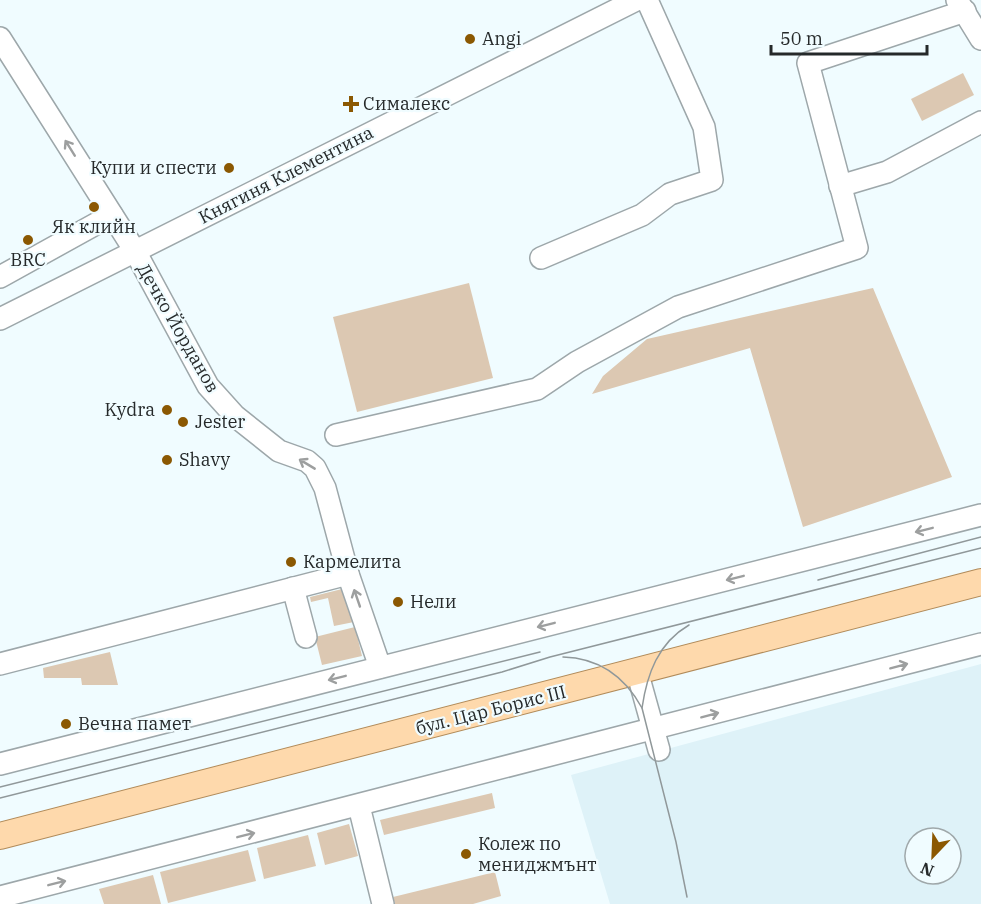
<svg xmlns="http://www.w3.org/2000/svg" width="981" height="904" font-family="'IBM Plex Serif',serif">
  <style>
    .built { fill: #def2f8; fill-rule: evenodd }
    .green { fill: #dcc8b2 }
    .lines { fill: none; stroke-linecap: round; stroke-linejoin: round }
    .minor-casing { stroke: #9da7aa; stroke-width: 24 }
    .major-casing { stroke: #b18b5a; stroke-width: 28 }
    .minor { stroke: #fff; stroke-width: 21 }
    .major { stroke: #fed9ac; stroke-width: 26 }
    .tram { stroke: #90989a; stroke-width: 1.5 }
    .oneway { stroke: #9d9f9f }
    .poi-dot { fill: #8b5802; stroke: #f0fcff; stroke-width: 2 }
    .labels { text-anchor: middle; stroke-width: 4.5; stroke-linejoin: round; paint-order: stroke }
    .poi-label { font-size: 18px; fill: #25292a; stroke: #f0fcff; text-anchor: start }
    .street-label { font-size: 18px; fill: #25292a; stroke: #f0fcff }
  </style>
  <rect width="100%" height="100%" fill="#f0fcff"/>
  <!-- built -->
  <path class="built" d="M981,664V904H610L571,775ZM915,838H951V874H915Z"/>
  <!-- green -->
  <g class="green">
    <path d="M963,73L974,95L922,121L911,99Z"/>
    <path d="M469,283L493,378L357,412L333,317Z"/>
    <path d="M873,288L952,477L803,527L750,348L592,394L603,376L647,339Z"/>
    <path d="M346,588L354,622L334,626L328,598L311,602L310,597Z"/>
    <path d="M355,627L362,656L322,665L315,637Z"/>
    <path d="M110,652L118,685H82L81,678H44L43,668Z"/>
    <path d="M492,793L495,808L384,835L380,820Z"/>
    <path d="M349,824L358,856L325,865L317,833Z"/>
    <path d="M308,835L316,866L264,879L257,848Z"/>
    <path d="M248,850L256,881L168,903L160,872Z"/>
    <path d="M495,872L501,896L473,904H395L393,897Z"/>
    <path d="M153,875L161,904H104L99,889Z"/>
  </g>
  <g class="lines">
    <!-- minor casing -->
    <g class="minor-casing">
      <g id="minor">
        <path d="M957,0L981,39"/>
        <path d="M0,38L135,251L208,386L235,416L279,451L307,461L315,468L325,488L348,574L380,667"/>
        <path d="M840,186L887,172L981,122"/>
        <path d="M541,258L642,215L670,194L712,180L704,127L647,0"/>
        <path d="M0,277L112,215"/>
        <path d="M0,319L636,0"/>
        <path d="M336,435L537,389L577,362L678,307L857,248L808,63L965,11"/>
        <path d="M293,588L306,637"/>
        <path d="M0,664L348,574"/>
        <path d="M637,671L659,750"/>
        <path d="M0,764L981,515"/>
        <path d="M359,806L383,904"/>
        <path d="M0,897L981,644"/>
      </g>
    </g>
    <!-- major casing -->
    <g class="major-casing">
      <path id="major" d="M0,836L981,582"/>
    </g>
    <!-- minor -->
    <use href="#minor" class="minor"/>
    <!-- major -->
    <use href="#major" class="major"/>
    <!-- tram -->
    <g class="tram">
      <path d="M818,580L981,537"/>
      <path d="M563,657C600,658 625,677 642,708"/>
      <path d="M0,787L540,652"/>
      <path d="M0,798L502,672L550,657L981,548"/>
      <path d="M687,897L676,842L642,708C647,674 658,643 689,625"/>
    </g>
  </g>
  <!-- one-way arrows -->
  <defs><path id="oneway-shaft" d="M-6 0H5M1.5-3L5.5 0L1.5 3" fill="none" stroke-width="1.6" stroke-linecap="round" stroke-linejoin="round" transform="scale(1.5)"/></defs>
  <g class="oneway">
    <use href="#oneway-shaft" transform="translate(70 148) rotate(-122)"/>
    <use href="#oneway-shaft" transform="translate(307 464) rotate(-149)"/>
    <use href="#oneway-shaft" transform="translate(924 530) rotate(166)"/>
    <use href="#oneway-shaft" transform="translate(735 578) rotate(166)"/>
    <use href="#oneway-shaft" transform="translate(357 598) rotate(-109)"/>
    <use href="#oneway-shaft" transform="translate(546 625) rotate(166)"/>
    <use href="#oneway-shaft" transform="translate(899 666) rotate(-15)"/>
    <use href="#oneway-shaft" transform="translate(337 678) rotate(166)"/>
    <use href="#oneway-shaft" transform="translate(710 715) rotate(-15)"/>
    <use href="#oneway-shaft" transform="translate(246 835) rotate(-14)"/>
    <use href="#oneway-shaft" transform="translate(57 883) rotate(-14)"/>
  </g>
  <!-- markers -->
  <g class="poi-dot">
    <circle cx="470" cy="39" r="6"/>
    <path d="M348 95h6v6h6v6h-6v6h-6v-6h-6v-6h6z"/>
    <circle cx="229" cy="168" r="6"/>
    <circle cx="94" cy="207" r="6"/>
    <circle cx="28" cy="240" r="6"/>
    <circle cx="167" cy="410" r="6"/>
    <circle cx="183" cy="422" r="6"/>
    <circle cx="167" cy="460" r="6"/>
    <circle cx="291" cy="562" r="6"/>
    <circle cx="398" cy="602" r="6"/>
    <circle cx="66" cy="724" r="6"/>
    <circle cx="466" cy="854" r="6"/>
  </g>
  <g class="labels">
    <!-- poi labels -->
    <g class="poi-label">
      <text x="482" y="45">Angi</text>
      <text x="363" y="110">Сималекс</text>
      <text x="217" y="174" text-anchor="end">Купи и спести</text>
      <text x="94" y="233" text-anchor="middle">Як клийн</text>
      <text x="28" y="266" text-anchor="middle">BRC</text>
      <text x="155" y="416" text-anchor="end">Kydra</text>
      <text x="195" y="428">Jester</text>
      <text x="179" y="466">Shavy</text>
      <text x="303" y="568">Кармелита</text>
      <text x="410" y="608">Нели</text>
      <text x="78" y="730">Вечна памет</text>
      <text x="478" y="850">Колеж по<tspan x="478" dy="21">мениджмънт</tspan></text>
    </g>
    <!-- street labels -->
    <g class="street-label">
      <text transform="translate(286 175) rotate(-27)" y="6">Княгиня Клементина</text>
      <text transform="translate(178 328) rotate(60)" y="6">Дечко Йорданов</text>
      <text transform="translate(491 710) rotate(-14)" y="6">бул. Цар Борис III</text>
    </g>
  </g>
  <!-- north arrow -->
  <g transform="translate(933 856) rotate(203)"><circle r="28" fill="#f0fcff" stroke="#9fa8aa" stroke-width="1.5"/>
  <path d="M0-4.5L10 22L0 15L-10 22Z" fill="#8b5802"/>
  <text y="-9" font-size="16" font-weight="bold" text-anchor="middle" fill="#25292a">N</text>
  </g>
  <!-- scale -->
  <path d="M771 45v9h156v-9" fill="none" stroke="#25292a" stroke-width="3"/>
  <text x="780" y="45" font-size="18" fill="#25292a" stroke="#f0fcff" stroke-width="4.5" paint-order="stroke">50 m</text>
</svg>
